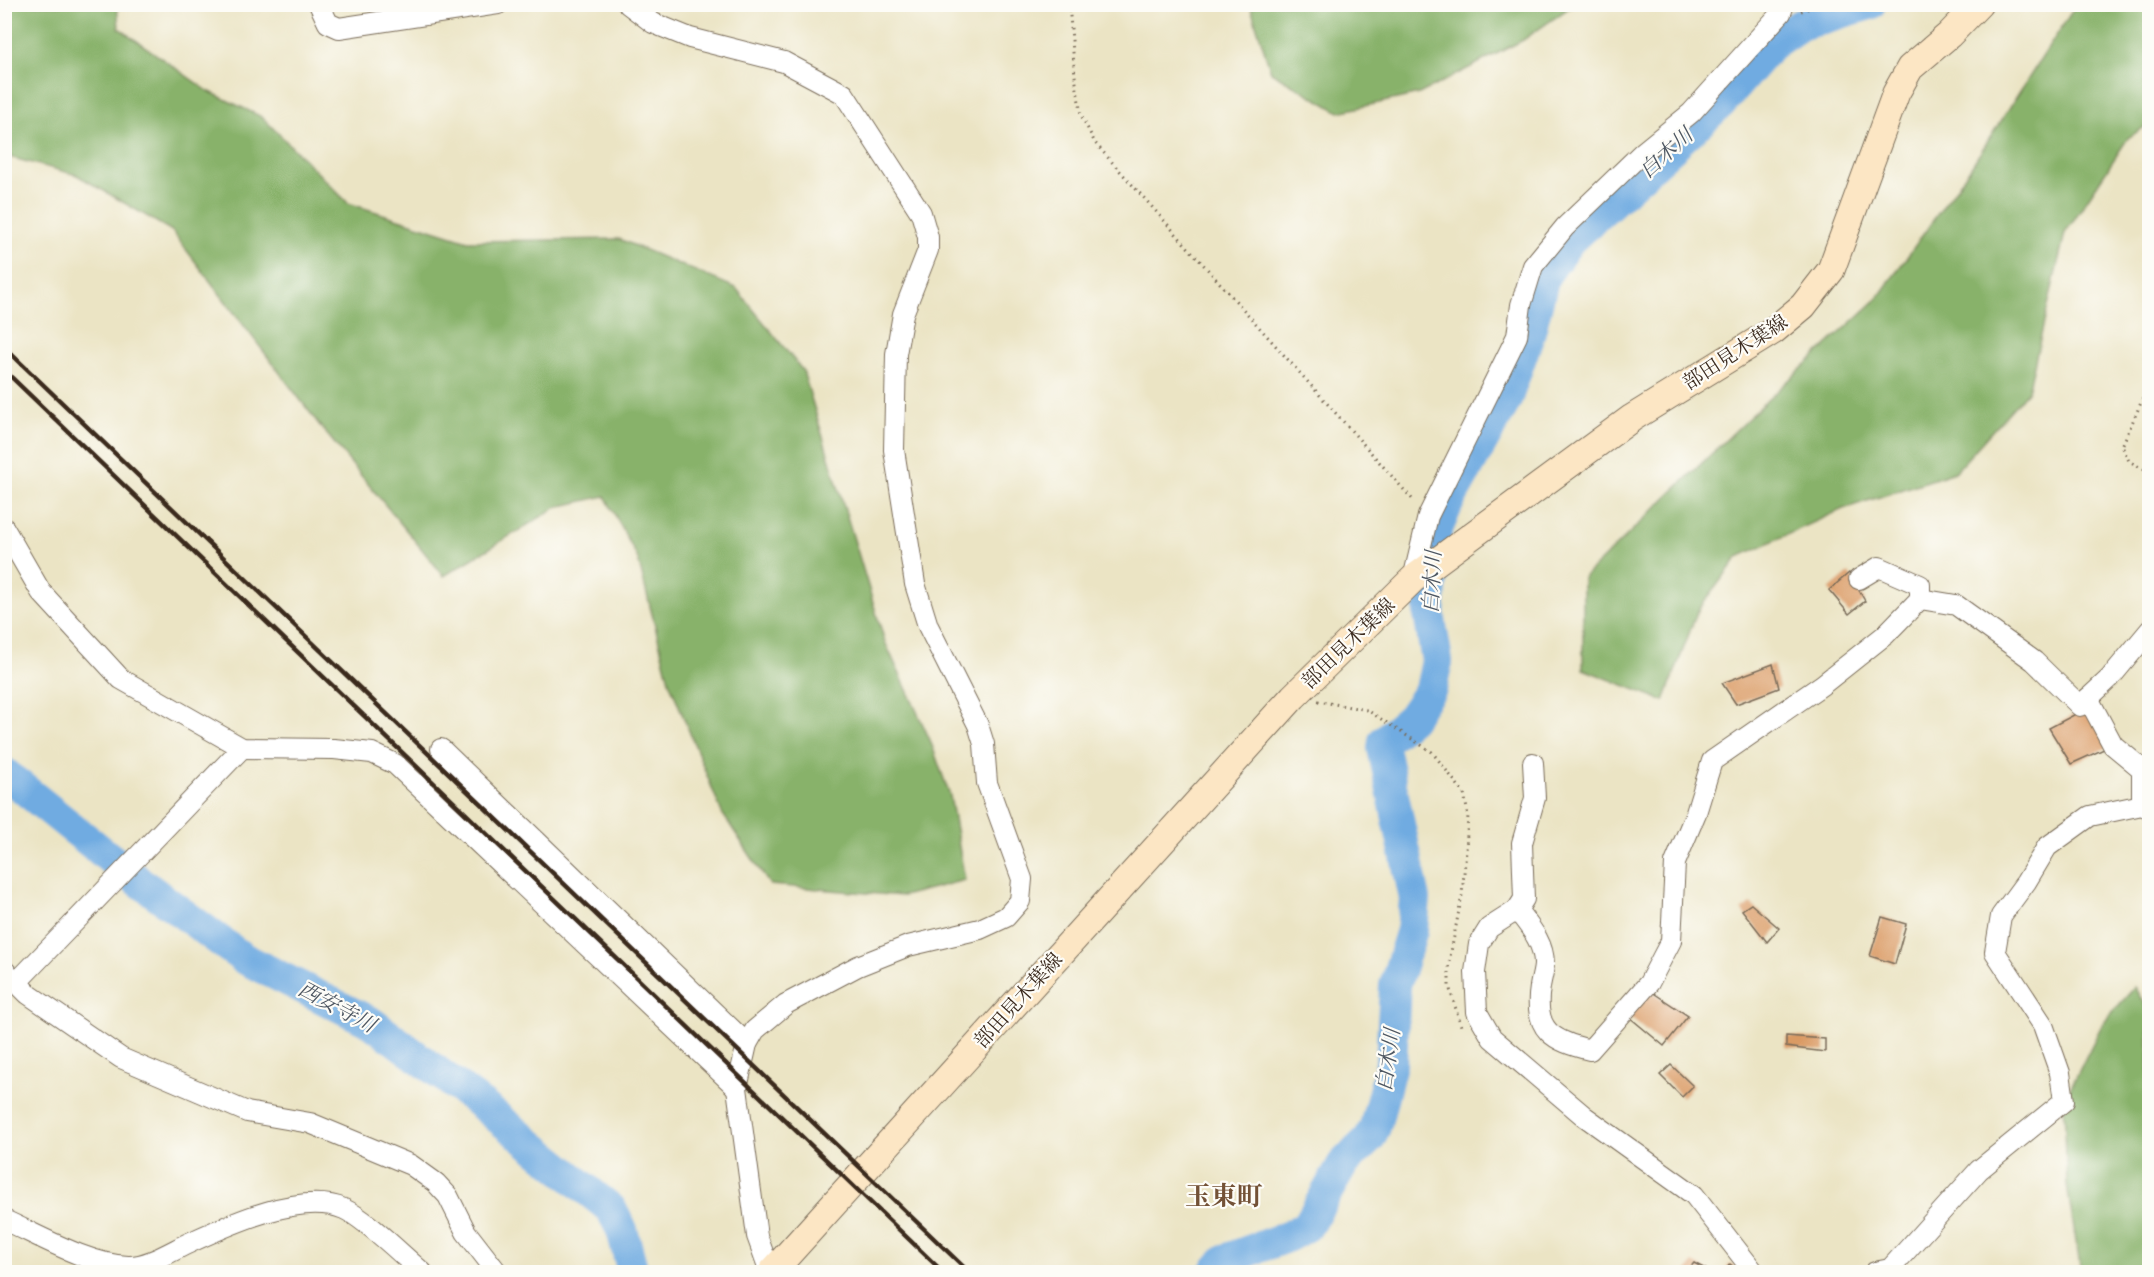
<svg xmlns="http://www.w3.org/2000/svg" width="2154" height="1277" font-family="'IM FELL Double Pica','Noto Serif JP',serif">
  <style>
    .forest { fill: #88b26a; stroke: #626e44; stroke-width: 1.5 }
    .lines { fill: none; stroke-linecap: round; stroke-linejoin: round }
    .river { stroke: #70abe1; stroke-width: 32 }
    .building { fill: #da9a64 }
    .street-casing { stroke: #796b58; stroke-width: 22 }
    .secondary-casing { stroke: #796b58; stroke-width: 29 }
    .path { stroke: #796b58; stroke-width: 3; stroke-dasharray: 1.5 4.5; stroke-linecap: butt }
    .street { stroke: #fff; stroke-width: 20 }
    .secondary { stroke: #fce6c4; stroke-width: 27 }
    .rail { stroke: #3b2a1e; stroke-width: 4.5 }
    .labels { text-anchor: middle; stroke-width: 4.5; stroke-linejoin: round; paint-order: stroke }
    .street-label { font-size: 20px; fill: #3b2a1e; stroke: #fdfcf7 }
    .water-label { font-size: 21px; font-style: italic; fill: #4e5762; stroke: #fdfcf7 }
    .district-label { font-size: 26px; font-weight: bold; fill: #735136; stroke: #fdfcf7 }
  </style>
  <rect width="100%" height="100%" fill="#fdfcf7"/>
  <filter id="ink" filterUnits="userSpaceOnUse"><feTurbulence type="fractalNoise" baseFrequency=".0167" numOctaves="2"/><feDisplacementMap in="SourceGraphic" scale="12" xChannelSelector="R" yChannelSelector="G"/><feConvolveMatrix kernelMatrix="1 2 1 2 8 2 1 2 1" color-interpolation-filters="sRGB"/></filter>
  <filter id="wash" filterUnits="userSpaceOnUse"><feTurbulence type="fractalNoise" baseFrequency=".008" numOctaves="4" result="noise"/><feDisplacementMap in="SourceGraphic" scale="24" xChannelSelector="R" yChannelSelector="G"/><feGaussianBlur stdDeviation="1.35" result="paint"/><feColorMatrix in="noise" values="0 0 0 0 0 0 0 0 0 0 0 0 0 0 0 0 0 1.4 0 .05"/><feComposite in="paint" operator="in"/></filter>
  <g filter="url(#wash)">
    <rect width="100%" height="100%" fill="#ebe4c4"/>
    <!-- forest -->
    <g class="forest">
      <path d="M4,5H117L119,28L208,91L262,117L348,203L468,241L619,239L736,288L803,371L885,642L930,740L950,796L965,880L903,896L770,885L722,813L669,681L638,559L605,496L557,507L444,576L321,427L172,231L77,175L5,156Z"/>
      <path d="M1250,5V4L1573,5L1523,40L1419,94L1339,112L1271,72Z"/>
      <path d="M2076,5H2149V124L2128,138L2065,233L2028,391L1955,472L1843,509L1738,557L1697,612L1664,701L1583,669V578L1763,404L1877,299L1969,170Z"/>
      <path d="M2135,987L2149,1010V1272H2081L2067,1185L2064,1101L2103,1023Z"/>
    </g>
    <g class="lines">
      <!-- river -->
      <g class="river">
        <path d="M4,773L136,879L243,958L372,1023L481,1104L611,1209L622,1230L633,1272"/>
        <path d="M1215,1272L1225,1260L1289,1236L1308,1225L1343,1164L1369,1139L1375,1127L1391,1064L1395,985L1412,930L1415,899L1383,748L1384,741L1411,718L1431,689L1437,661L1429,614L1435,534L1448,503L1506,400L1530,331L1544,276L1570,240L1720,104L1771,45L1800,25L1870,4"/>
      </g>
    </g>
    <g id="blocks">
      <!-- building -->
      <g class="building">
        <path d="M1849,573L1865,601L1849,614L1829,590Z"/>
        <path d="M1773,664L1779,688L1736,704L1722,683Z"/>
        <path d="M2091,706L2113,745L2071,764L2049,728Z"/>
        <path d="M1751,904L1779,928L1767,942L1742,910Z"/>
        <path d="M1882,917L1906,924L1895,964L1870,956Z"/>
        <path d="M1652,992L1688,1016L1664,1046L1628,1016Z"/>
        <path d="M1786,1036L1825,1039V1052L1786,1047Z"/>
        <path d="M1671,1065L1693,1086L1682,1097L1660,1075Z"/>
        <path d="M1694,1263L1711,1272H1686Z"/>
        <path d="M1730,1264L1740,1272H1724Z"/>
      </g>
    </g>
  </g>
  <g filter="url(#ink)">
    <use href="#blocks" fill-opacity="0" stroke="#796b58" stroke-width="1.5"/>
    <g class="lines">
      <!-- street casing -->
      <g class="street-casing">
        <g id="street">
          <path d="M319,4L328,23L339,28L498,4"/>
          <path d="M628,4L653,23L690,38L784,62L844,94L921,213L928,237V250L903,314L896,354L894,450L915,584L928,626L978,725L984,744L987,783L1022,879L1020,901L1006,917L980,929L908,946L858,966L786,1004L755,1030L747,1044L737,1088L757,1236L770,1272"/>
          <path d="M4,528L41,592L121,679L242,748L334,749L372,753L395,764L737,1088"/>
          <path d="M1413,579L1428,516L1517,336L1521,305L1533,266L1565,227L1643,152L1691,113L1781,13L1784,4"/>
          <path d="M1859,579L1879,567L1920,585V599"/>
          <path d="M2088,698L2113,745L2142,769V805"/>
          <path d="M441,749L747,1044"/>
          <path d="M1517,910L1524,899L1522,843L1535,798L1533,763"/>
          <path d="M4,970L28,994L121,1058L247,1112L310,1123L411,1165L436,1183L448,1196L466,1232L497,1272"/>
          <path d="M17,982L242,748"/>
          <path d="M4,1220C40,1236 89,1265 128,1266C148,1267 173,1250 191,1242C230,1224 302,1191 344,1209C365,1218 403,1256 422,1272"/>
          <path d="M1754,1272L1694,1195L1584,1116L1492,1038L1477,1012L1475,972L1479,944L1489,928L1517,910C1529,926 1544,942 1544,964C1544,971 1541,979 1540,987C1533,1031 1553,1041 1590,1050L1649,983L1671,941L1675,863L1696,813L1712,761L1822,685L1885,635L1920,599L1956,605L2034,661L2080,706L2110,678L2150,630"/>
          <path d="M1875,1272L1890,1269L1979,1170L2064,1101L2060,1073L2043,1025L1995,952L2001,916L2026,882L2047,847L2090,816L2142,805L2150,809"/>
        </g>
      </g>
      <!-- secondary casing -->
      <g class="secondary-casing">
        <path id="secondary" d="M772,1272L1293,697L1413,579L1632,418L1773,331L1803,306L1831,270L1896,93L1910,68L1949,35L1979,4"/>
      </g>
      <!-- path -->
      <g class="path">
        <path d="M1069,4L1075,76L1081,115L1095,143L1414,501"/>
        <path d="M1801,11L1821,4"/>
        <path d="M2150,382L2122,446L2129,461L2150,473"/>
        <path d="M1318,701L1367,710L1432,752L1464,793L1468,815L1466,851L1462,895L1449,962V986L1461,1026L1465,1025"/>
      </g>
      <!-- street -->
      <use href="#street" class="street"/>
      <!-- secondary -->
      <use href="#secondary" class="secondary"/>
      <!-- rail -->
      <g class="rail">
        <path d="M4,347L969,1272"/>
        <path d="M4,370L943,1272"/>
      </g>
    </g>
  </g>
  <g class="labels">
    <!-- street labels -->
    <g class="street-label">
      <text transform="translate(1735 352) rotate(-33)" y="7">部田見木葉線</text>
      <text transform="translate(1348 643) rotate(-44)" y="7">部田見木葉線</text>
      <text transform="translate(1018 1000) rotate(-48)" y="7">部田見木葉線</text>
    </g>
    <!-- water labels -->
    <g class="water-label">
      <text transform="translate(1666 153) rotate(-42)" y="7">白木川</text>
      <text transform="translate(1432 582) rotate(-87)" y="7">白木川</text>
      <text transform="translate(337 1007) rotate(28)" y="7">西安寺川</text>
      <text transform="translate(1388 1060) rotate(-82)" y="7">白木川</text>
    </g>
    <!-- district labels -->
    <g class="district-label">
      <text x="1224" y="1205">玉東町</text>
    </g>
  </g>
  <!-- margin -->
  <rect width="2154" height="1277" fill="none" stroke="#fdfcf7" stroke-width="24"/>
</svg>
